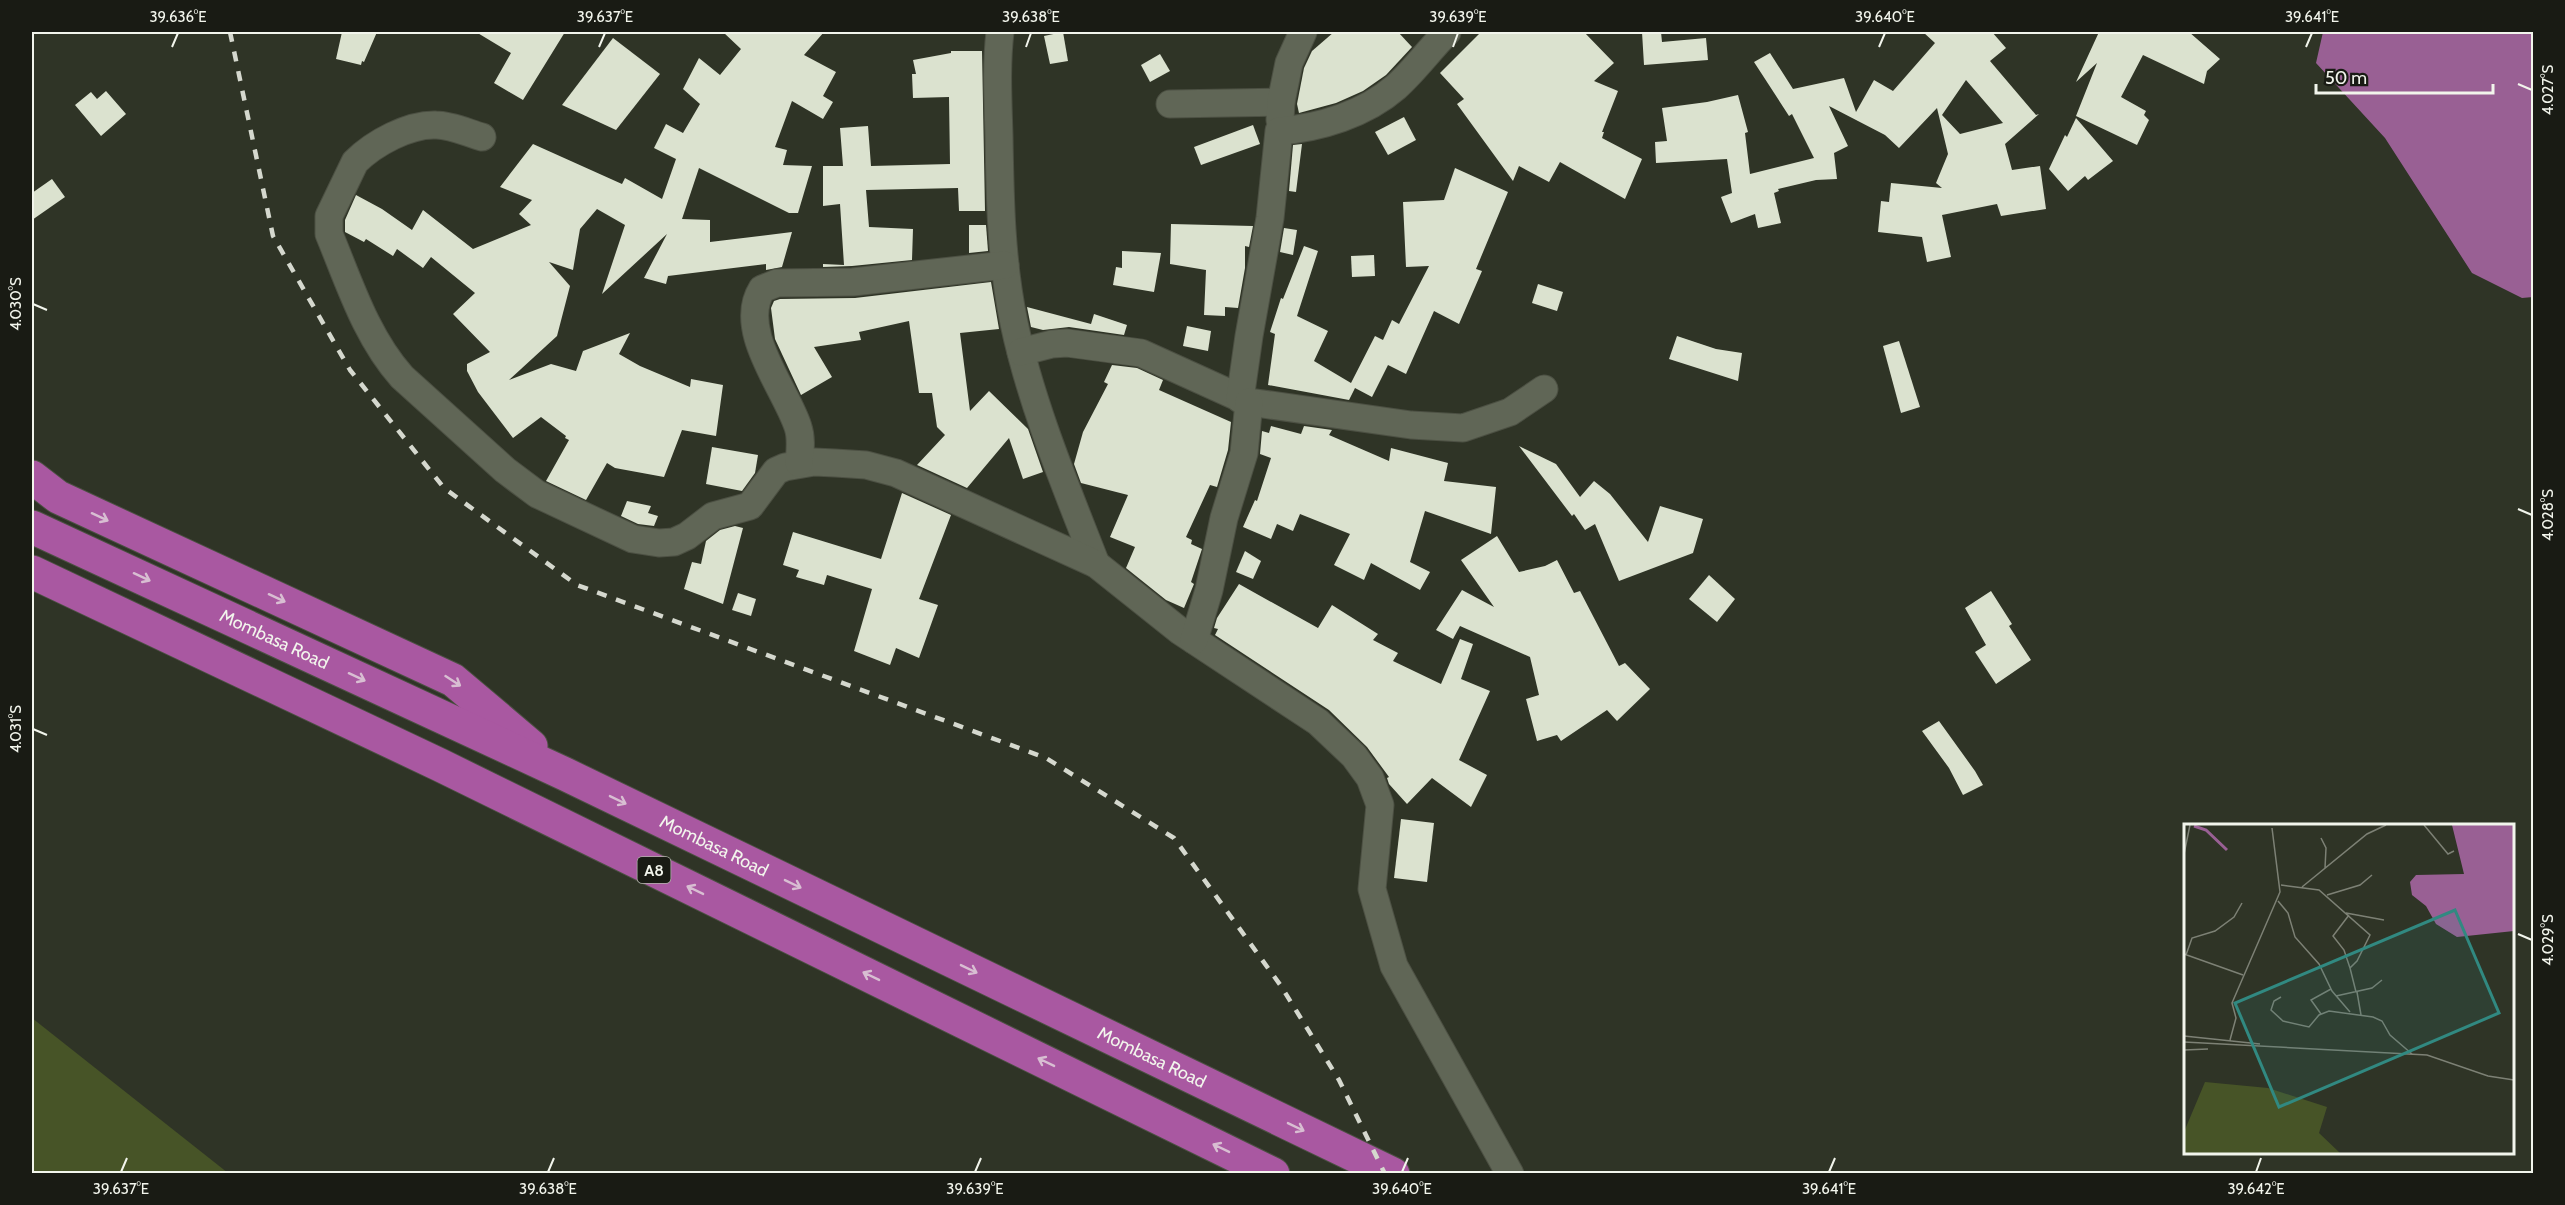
<svg xmlns="http://www.w3.org/2000/svg" width="2565" height="1205" font-family="Cabin,sans-serif">
  <style>
    .green { fill: #475427 }
    .water { fill: #996094 }
    .building { fill: #dbe2cf; fill-rule: evenodd }
    .lines { fill: none; stroke-linecap: round; stroke-linejoin: round }
    .minor-casing { stroke: #4c5043; stroke-width: 29 }
    .trunk-casing { stroke: #4c5043; stroke-width: 35 }
    .minor { stroke: #606656; stroke-width: 27 }
    .trunk { stroke: #a958a1; stroke-width: 33 }
    .rail { stroke: #d5d8ce; stroke-width: 4.5; stroke-dasharray: 10 10; stroke-linecap: butt }
    .oneway { stroke: #d8bed2 }
    .ticks { fill: none; stroke: #f2f5ec; stroke-width: 2 }
    .labels { text-anchor: middle; stroke-width: 6; stroke-linejoin: round; paint-order: stroke }
    .shield { fill: #191b14; stroke: #b1b4ab; stroke-width: 1.5 }
    .shield-label { font-size: 16px; font-weight: bold; fill: #f2f5ec }
    .street-label { font-size: 18px; fill: #f2f5ec; stroke: #191b14 }
    .inset-river { fill: none; stroke: #996094; stroke-width: 3 }
    .inset-road { fill: none; stroke: #7d8175; stroke-width: 1.5 }
    .view { fill: #318981; fill-opacity: 0.15; stroke: #318981; stroke-width: 3 }
    .inset-edge { fill: none; stroke: #f2f5ec; stroke-width: 3 }
    .neatline { fill: none; stroke: #f2f5ec; stroke-width: 2 }
    .ticks-label { font-size: 15px; text-anchor: middle; fill: #f2f5ec }
  </style>
  <rect width="100%" height="100%" fill="#2f3426"/>
  <!-- green -->
  <path class="green" d="M32,1018L228,1173H32Z"/>
  <!-- water -->
  <path class="water" d="M2323,32H2533V297L2522,298L2472,273L2385,138L2316,63Z"/>
  <!-- building -->
  <g class="building">
    <path d="M342,32H377L364,62L362,61L361,65L336,59Z"/>
    <path d="M476,32H565L523,100L494,83L511,53Z"/>
    <path d="M723,32H824L804,55L836,72L823,96L833,102L823,119L792,101L775,147L787,150L783,165L812,166L798,213H789L699,168L682,219L710,220V242L792,232L782,267L766,270V264L668,276L666,284L644,278L667,234L602,294L625,225L597,209L580,229L573,270L549,262L570,286L557,336L509,380L551,364L576,371L583,351L630,333L619,354L640,366L690,387L691,379L723,385L716,436L682,430L664,477L615,468L607,463L586,500L546,481L569,440L565,438L566,436L541,417L513,438L478,392L467,371V364L490,352L453,314L475,293L431,257L423,268L397,249L393,256L366,239L364,242L345,232V220L356,195L382,209L412,230L423,210L473,249L531,225L519,214L532,200L500,187L533,144L622,184L625,178L662,199L676,159L654,148L666,124L683,133L700,104L683,89L699,58L720,75L741,49Z"/>
    <path d="M1063,32L1068,61L1050,64L1044,36Z"/>
    <path d="M1334,32H1398L1412,47L1386,75L1363,91L1336,103L1299,113L1297,104L1304,68L1312,51Z"/>
    <path d="M1481,32H1584L1614,63L1594,81L1618,91L1602,132H1604L1602,138L1642,159L1625,199L1560,162L1549,182L1519,166L1513,181L1457,104L1464,99L1440,73Z"/>
    <path d="M1642,32H1661L1662,42L1706,38L1708,60L1644,65Z"/>
    <path d="M1923,32H1992L2006,48L1990,61L2036,115L2039,114L2005,144L2012,170L2040,166L2046,209L2001,216L1997,204L1942,215L1951,257L1927,262L1922,237L1878,232L1881,201L1889,202L1891,183L1942,188L1936,183L1948,154L1937,108L1899,148L1885,135L1829,106L1848,146L1834,153L1837,179L1816,180L1778,189L1779,191L1774,193L1781,223L1758,228L1755,214L1731,223L1721,197L1732,193L1727,159L1656,163L1655,142L1667,141L1662,108L1707,102L1738,95L1748,132L1745,133L1750,174L1814,158L1792,114L1789,116L1754,62L1770,53L1793,89L1844,78L1856,112L1874,80L1893,91L1935,43ZM1966,80L2003,123L1960,134L1942,115Z"/>
    <path d="M2099,32H2189L2220,59L2207,71L2204,84L2143,55L2121,97L2146,111L2144,115L2149,120L2137,145L2076,116L2097,63L2076,82Z"/>
    <path d="M613,38L660,74L616,130L562,105Z"/>
    <path d="M951,51H982L985,211H959L958,188L866,190L869,227L913,229L912,260L852,266L823,267V264L844,265L840,204L823,206V166H843L840,128L868,126L871,166L950,164L949,97L913,98L912,74H916L913,60L951,53Z"/>
    <path d="M1160,54L1170,71L1150,82L1141,65Z"/>
    <path d="M106,91L126,114L101,136L75,105L91,92L97,99Z"/>
    <path d="M1404,117L1416,140L1388,155L1375,132Z"/>
    <path d="M2076,118L2113,161L2088,180L2085,176L2068,191L2049,169L2065,135L2067,137Z"/>
    <path d="M1253,125L1260,144L1201,165L1194,147Z"/>
    <path d="M1302,144L1296,192L1289,191L1293,145Z"/>
    <path d="M1455,168L1508,192L1476,269L1482,271L1459,324L1434,311L1406,374L1388,365L1372,397L1355,388L1349,400L1268,385L1275,334L1270,332L1281,298L1283,299L1304,246L1318,251L1297,316L1328,331L1314,361L1351,383L1375,336L1383,340L1392,320L1399,324L1429,266L1406,267L1403,202L1444,200Z"/>
    <path d="M52,179L65,197L32,220V193Z"/>
    <path d="M1171,224L1253,226L1249,247L1245,246V268L1238,308L1225,307V316L1204,315L1206,270L1170,264Z"/>
    <path d="M969,225H986L988,251L969,253Z"/>
    <path d="M1284,228L1297,230L1293,255L1280,252Z"/>
    <path d="M1122,251L1161,253L1154,292L1113,285L1116,267L1122,268Z"/>
    <path d="M1374,255L1375,276L1352,277L1351,256Z"/>
    <path d="M991,282L999,329L960,333L970,411L989,391L1028,429L1043,472L1023,479L1009,438L967,488L917,465L945,435L937,427L932,393H919L909,321L859,332L861,340L814,347L832,377L801,395L775,339L771,308L774,301L780,299L855,298Z"/>
    <path d="M1538,284L1563,292L1557,311L1532,303Z"/>
    <path d="M1027,307L1091,324L1094,314L1127,325L1124,335L1069,327L1043,330L1031,327Z"/>
    <path d="M1187,326L1211,331L1208,351L1183,346Z"/>
    <path d="M1677,336L1716,349L1742,353L1738,381L1669,359Z"/>
    <path d="M1899,341L1920,407L1901,413L1883,346Z"/>
    <path d="M1112,365L1137,368L1163,380L1159,390L1231,422L1228,450L1217,487L1210,485L1186,537L1192,540L1191,544L1202,549L1191,582L1194,584L1184,608L1166,600L1126,568L1135,547L1110,537L1128,495L1081,483L1074,464L1083,432L1108,384L1104,382Z"/>
    <path d="M1271,426L1301,434L1304,426L1332,430L1329,435L1389,461L1391,448L1448,463L1444,481L1496,487L1491,534L1425,511L1410,562L1430,572L1420,590L1371,563L1364,580L1334,565L1350,534L1300,514L1293,531L1277,524L1271,539L1243,527L1255,500L1257,501L1271,458L1260,454L1262,431L1269,433Z"/>
    <path d="M1519,446L1556,464L1580,497L1594,481L1610,494L1648,542L1660,506L1703,519L1693,553L1619,581L1595,524L1585,530L1574,514L1572,516Z"/>
    <path d="M712,447L758,455L755,473L742,491L706,484Z"/>
    <path d="M902,493L951,515L919,599L938,605L919,658L896,648L890,665L854,651L872,589L827,575L824,585L796,577L799,570L783,565L793,532L881,559Z"/>
    <path d="M627,501L651,506L648,513L658,516L654,526L638,524L621,516Z"/>
    <path d="M735,526L743,528L723,604L684,589L692,562L701,564L706,541L720,530Z"/>
    <path d="M1497,536L1519,572L1545,566L1557,560L1574,593L1580,591L1619,666L1625,663L1650,689L1617,721L1607,710L1561,741L1557,735L1537,741L1526,699L1539,695L1530,657L1460,626L1453,639L1436,630L1462,590L1494,607L1461,560Z"/>
    <path d="M1245,551L1261,561L1253,579L1236,572Z"/>
    <path d="M1709,575L1735,599L1717,622L1689,599Z"/>
    <path d="M1239,584L1318,628L1332,605L1378,634L1373,640L1398,653L1393,661L1441,684L1460,639L1473,644L1461,679L1490,691L1459,760L1487,775L1471,807L1432,778L1407,804L1389,784L1387,778L1389,777L1367,747L1329,710L1215,635L1218,629L1214,628L1217,618Z"/>
    <path d="M1991,591L2012,624L2009,626L2031,660L1996,684L1975,652L1986,645L1965,608Z"/>
    <path d="M738,593L756,599L751,616L732,610Z"/>
    <path d="M1939,721L1975,771L1983,785L1963,795L1949,768L1922,731Z"/>
    <path d="M1401,819L1434,823L1427,882L1394,878Z"/>
  </g>
  <g class="lines">
    <!-- minor casing -->
    <g class="minor-casing">
      <g id="minor">
        <path d="M1000,32C996,66 998,101 999,136C1000,199 1001,261 1014,323C1031,404 1066,487 1096,564"/>
        <path d="M1170,104L1281,102"/>
        <path d="M1280,120L1281,102L1289,63L1303,32"/>
        <path d="M482,137C468,133 451,125 436,125C409,124 374,143 355,162L329,216V234C349,282 366,337 402,377L505,470L537,494L633,539L659,543L674,542L687,536L713,516L750,506L776,471L785,467L814,462L835,463L866,465L896,473L1096,564L1180,631L1318,722L1354,756L1370,778L1380,805L1372,889L1394,966L1510,1174"/>
        <path d="M1021,352L1052,344L1067,343L1141,353L1249,402L1411,425L1463,428L1510,412L1544,389"/>
        <path d="M1240,399L1249,336L1270,218L1279,131C1320,128 1365,114 1396,87C1415,70 1430,49 1447,32"/>
        <path d="M799,463C800,451 802,439 798,427C786,389 736,330 762,289L777,283L853,282L1005,265"/>
        <path d="M1194,640L1209,590L1224,518L1244,453L1249,402"/>
      </g>
    </g>
    <!-- trunk casing -->
    <g class="trunk-casing">
      <g id="trunk">
        <path d="M32,477L58,497L453,680L531,746"/>
        <path id="s1" d="M32,527L565,774L1393,1174"/>
        <path d="M32,572L440,765L1273,1174"/>
      </g>
    </g>
    <!-- minor -->
    <use href="#minor" class="minor"/>
    <!-- trunk -->
    <use href="#trunk" class="trunk"/>
    <!-- rail -->
    <path class="rail" d="M230,32L273,236L350,370L444,488L577,585L1046,758L1174,838L1281,986L1339,1080L1385,1174"/>
  </g>
  <!-- one-way arrows -->
  <defs><path id="oneway-shaft" d="M-6 0H5M1.5-3L5.5 0L1.5 3" fill="none" stroke-width="1.6" stroke-linecap="round" stroke-linejoin="round" transform="scale(1.5)"/></defs>
  <g class="oneway">
    <use href="#oneway-shaft" transform="translate(100 517) rotate(25)"/>
    <use href="#oneway-shaft" transform="translate(142 577) rotate(25)"/>
    <use href="#oneway-shaft" transform="translate(277 598) rotate(25)"/>
    <use href="#oneway-shaft" transform="translate(357 677) rotate(25)"/>
    <use href="#oneway-shaft" transform="translate(453 681) rotate(33)"/>
    <use href="#oneway-shaft" transform="translate(618 800) rotate(26)"/>
    <use href="#oneway-shaft" transform="translate(793 884) rotate(26)"/>
    <use href="#oneway-shaft" transform="translate(695 890) rotate(-154)"/>
    <use href="#oneway-shaft" transform="translate(969 969) rotate(26)"/>
    <use href="#oneway-shaft" transform="translate(871 976) rotate(-154)"/>
    <use href="#oneway-shaft" transform="translate(1046 1062) rotate(-154)"/>
    <use href="#oneway-shaft" transform="translate(1296 1127) rotate(26)"/>
    <use href="#oneway-shaft" transform="translate(1221 1148) rotate(-154)"/>
  </g>
  <!-- ticks -->
  <path class="ticks" d="M172,47L178,33M599,47L605,33M1026,47L1031,33M1453,47L1458,33M1879,47L1885,33M2306,47L2312,33M2518,84L2532,90M33,304L47,310M2518,509L2532,515M33,729L47,735M2518,934L2532,940M121,1172L127,1158M548,1172L554,1158M975,1172L981,1158M1402,1172L1408,1158M1829,1172L1835,1158M2256,1172L2261,1158"/>
  <g class="labels">
    <!-- shield labels -->
    <rect class="shield" x="637.5" y="857" width="33" height="26" rx="4.5"/>
    <g class="shield-label">
      <text x="654" y="876">A8</text>
    </g>
    <!-- street labels -->
    <g class="street-label">
      <text dy="6" stroke="none"><textPath href="#s1" startOffset="267">Mombasa Road</textPath></text>
      <text dy="6" stroke="none"><textPath href="#s1" startOffset="753">Mombasa Road</textPath></text>
      <text dy="6" stroke="none"><textPath href="#s1" startOffset="1239">Mombasa Road</textPath></text>
    </g>
  </g>
  <!-- overview -->
  <g transform="translate(2184 824)">
    <rect width="330" height="330" fill="#2f3426"/>
    <path d="M21,258L84,264L143,283L135,309L156,329H0V308Z" fill="#475427"/>
    <path d="M268,1H330V107L273,113L252,100L242,82L228,71L226,58L232,51L280,50Z" fill="#996094"/>
    <path class="inset-river" d="M10,2L22,6L43,26"/>
    <path class="inset-road" d="M240,1L264,30L270,27M137,14L142,24L141,44M0,30L6,1M97,61L135,66L186,111L173,137L166,144L172,168M118,63L183,10L202,1M143,71L176,61L188,51M94,77L104,89L111,113L135,140L148,167L166,188M162,89L200,96M165,91L149,112L160,126L166,144M0,130L59,151M2,131L8,114L31,107L50,93L58,79M173,168L177,191M152,172L188,164L198,156M97,173L90,177L87,186L99,197L125,203L135,191L145,187L189,193L198,197L206,211L228,230M137,190L127,176L147,165M0,212L76,220M46,216L52,194L48,179L96,68L88,4M0,218L243,231L304,252L330,256M0,226L24,225"/>
    <path class="view" d="M271,86L315,189L95,283L51,179Z"/>
    <rect width="330" height="330" class="inset-edge"/>
  </g>
  <!-- border -->
  <rect width="2565" height="1205" fill="none" stroke="#191b14" stroke-width="66"/>
  <!-- scale -->
  <path d="M2316 84v9h177v-9" fill="none" stroke="#f2f5ec" stroke-width="3"/>
  <text x="2325" y="84" font-size="18" fill="#f2f5ec" stroke="#191b14" stroke-width="4.5" paint-order="stroke">50 m</text>
  <rect x="33" y="33" width="2499" height="1139" class="neatline"/>
  <g class="ticks-label">
    <text x="178" y="22">39.636°E</text>
    <text x="605" y="22">39.637°E</text>
    <text x="1031" y="22">39.638°E</text>
    <text x="1458" y="22">39.639°E</text>
    <text x="1885" y="22">39.640°E</text>
    <text x="2312" y="22">39.641°E</text>
    <text transform="translate(2548 90) rotate(-90)" y="5">4.027°S</text>
    <text transform="translate(16 304) rotate(-90)" y="5">4.030°S</text>
    <text transform="translate(2548 515) rotate(-90)" y="5">4.028°S</text>
    <text transform="translate(16 729) rotate(-90)" y="5">4.031°S</text>
    <text transform="translate(2548 940) rotate(-90)" y="5">4.029°S</text>
    <text x="121" y="1194">39.637°E</text>
    <text x="548" y="1194">39.638°E</text>
    <text x="975" y="1194">39.639°E</text>
    <text x="1402" y="1194">39.640°E</text>
    <text x="1829" y="1194">39.641°E</text>
    <text x="2256" y="1194">39.642°E</text>
  </g>
</svg>
